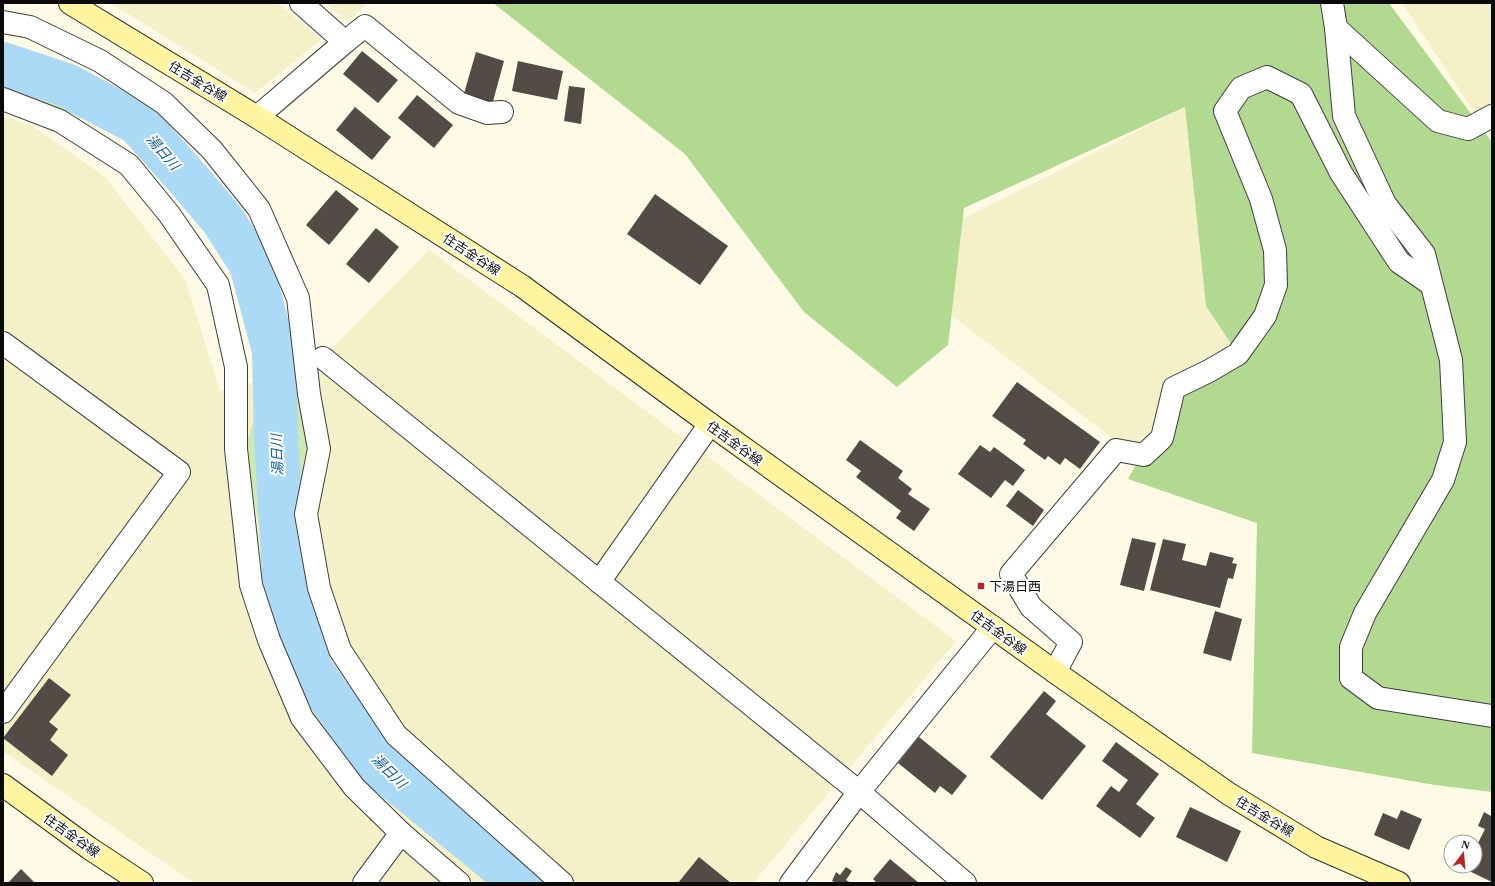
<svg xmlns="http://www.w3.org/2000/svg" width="1495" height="886" font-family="'Times New Roman','Noto Sans JP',serif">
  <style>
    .farmland { fill: #f4f0c7 }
    .green { fill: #cee8b1 }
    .forest { fill: #b1d990 }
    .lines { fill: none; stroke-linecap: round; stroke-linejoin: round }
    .river { stroke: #abdaf6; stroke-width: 44 }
    .building { fill: #524b46 }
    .street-casing { stroke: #3d3d3d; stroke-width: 24 }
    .secondary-casing { stroke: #2c2c2c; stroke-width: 24 }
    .street { stroke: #fff; stroke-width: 22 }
    .secondary { stroke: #fff5a1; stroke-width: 22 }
    .poi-dot { fill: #b92229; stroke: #fff; stroke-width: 1.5 }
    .labels { text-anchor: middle; stroke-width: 4; stroke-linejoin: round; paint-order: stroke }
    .street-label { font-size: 13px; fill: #0a0a0a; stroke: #fff }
    .poi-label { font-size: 13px; fill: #0a0a0a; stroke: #fff; text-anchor: start }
    .water-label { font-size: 14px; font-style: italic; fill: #14609b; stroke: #fff }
  </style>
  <rect width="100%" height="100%" fill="#fffae6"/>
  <!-- farmland -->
  <g class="farmland">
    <path d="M111,3H278L321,40L255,93Z"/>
    <path d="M326,3H367L348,22Z"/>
    <path d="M1402,3H1492V139Z"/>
    <path d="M1185,107L1206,306L1238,354L1170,403L1148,436L1132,453L951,315L962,219Z"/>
    <path d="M3,116L33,126L105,177L185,279L220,391L315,366L429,250L956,641L753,883H194L3,751Z"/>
  </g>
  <!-- green -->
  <path class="green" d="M3,52L34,62L133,106L186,153L216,189L267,273L295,347L312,446L296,518L317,646L410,776L537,883H487L410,819L315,709L271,594L245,449L267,375L239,283L165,171L107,126L3,90Z"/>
  <!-- forest -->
  <path class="forest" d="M493,3H1389L1492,142V792L1435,785L1252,753L1257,523L1128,479L1170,403L1238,354L1206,306L1185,107L964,208L948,345L897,387L804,312L685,154Z"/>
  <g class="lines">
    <!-- river -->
    <path class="river" d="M3,64L66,85L138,123L189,180L222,219L251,264L274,351L276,438L285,591L311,670L378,765L522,883"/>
  </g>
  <!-- building -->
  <g class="building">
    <path d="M362,51L398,80L378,103L343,74Z"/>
    <path d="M476,52L504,61L492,105L463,97Z"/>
    <path d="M518,61L563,71L557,100L512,91Z"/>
    <path d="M569,86L585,88L581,124L564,121Z"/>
    <path d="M417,95L453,125L434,148L398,118Z"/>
    <path d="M355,107L391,137L372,160L336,130Z"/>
    <path d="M336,190L359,209L329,245L306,225Z"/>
    <path d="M655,194L728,246L700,285L627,234Z"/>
    <path d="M376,228L399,247L369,283L346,264Z"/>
    <path d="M1017,382L1100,442L1080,469L1065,458L1060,465L1048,456L1045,460L1023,444L1026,440L992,416Z"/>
    <path d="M860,440L903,471L898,478L912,489L908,494L930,509L914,531L896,518L901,511L856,477L861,471L846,460Z"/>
    <path d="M980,445L990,452L994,447L1025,470L1013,486L1005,480L991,498L958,474Z"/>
    <path d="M1018,490L1044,510L1033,526L1006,506Z"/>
    <path d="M1132,538L1156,543L1144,591L1120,585Z"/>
    <path d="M1163,539L1186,544L1182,560L1206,566L1210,552L1234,558L1232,563L1237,564L1233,579L1228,578L1220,608L1150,590Z"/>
    <path d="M1215,611L1242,619L1231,661L1203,653Z"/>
    <path d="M49,678L71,695L49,722L58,729L50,740L68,755L52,776L3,738Z"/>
    <path d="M1044,691L1056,701L1046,714L1086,746L1042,800L990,757Z"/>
    <path d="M919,737L967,776L952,795L940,786L935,793L898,763Z"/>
    <path d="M1116,742L1159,774L1136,804L1155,818L1140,838L1096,806L1111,786L1119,792L1128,780L1102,761Z"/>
    <path d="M1190,807L1241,831L1227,862L1176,837Z"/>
    <path d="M1401,810L1422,819L1409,850L1374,835L1383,813L1397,819Z"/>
    <path d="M1484,812L1491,816L1492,814V882L1465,869L1467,866H1475V849L1485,829L1478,826Z"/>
    <path d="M699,857L731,883H678Z"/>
    <path d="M890,859L919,883H877L873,879Z"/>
    <path d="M846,867L852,871L846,880L851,883H837L832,881L836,872L840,875Z"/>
    <path d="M21,869L35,883H8Z"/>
  </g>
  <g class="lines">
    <!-- street casing -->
    <g class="street-casing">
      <g id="street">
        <path d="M1332,3L1336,28L1344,116L1385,204L1424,254L1451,360L1455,442L1443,480L1365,613L1351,647V678L1378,698L1492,716"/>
        <path d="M3,22L30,27L100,61L164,103L212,150L259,209L298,298L309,394L319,449L306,514L319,588L340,650L396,735L562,883"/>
        <path d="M1336,28L1438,121L1468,129L1492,116"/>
        <path d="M345,42L365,26L459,103L487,113L502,112"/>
        <path d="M3,99L60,121L129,165L169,214L218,285L236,367V449L251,585L269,640L302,718L354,787L401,833"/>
        <path d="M257,117L345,42L301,3"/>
        <path d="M3,343L179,472L3,712"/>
        <path d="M323,358L859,792L965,883"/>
        <path d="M599,582L710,424"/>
        <path d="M1055,672L1071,642L1031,607L1011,574L1116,450L1144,455L1162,438L1174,388L1209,371L1238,354L1265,316L1276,285L1275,250L1261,199L1225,111L1241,88L1267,77L1301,94L1341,173L1399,262L1431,284"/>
        <path d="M364,883L401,833L459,883"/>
        <path d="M791,883L859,792L993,627"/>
      </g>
    </g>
    <!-- secondary casing -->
    <g class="secondary-casing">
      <g id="secondary">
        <path d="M70,3L257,117L522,286L710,424L1055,672L1229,794L1316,847L1399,883"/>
        <path d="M3,785L89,848L142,883"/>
      </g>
    </g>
    <!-- street -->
    <use href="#street" class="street"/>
    <!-- secondary -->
    <use href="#secondary" class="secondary"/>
  </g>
  <!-- markers -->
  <rect class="poi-dot" x="977" y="582" width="8" height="8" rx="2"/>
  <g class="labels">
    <!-- street labels -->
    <g class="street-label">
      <text transform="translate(198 81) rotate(31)" y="5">住吉金谷線</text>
      <text transform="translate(472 254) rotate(33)" y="5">住吉金谷線</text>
      <text transform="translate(735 443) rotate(36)" y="5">住吉金谷線</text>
      <text transform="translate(999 632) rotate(36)" y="5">住吉金谷線</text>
      <text transform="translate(1265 816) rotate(31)" y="5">住吉金谷線</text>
      <text transform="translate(72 835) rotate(35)" y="5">住吉金谷線</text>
    </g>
    <!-- poi labels -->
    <g class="poi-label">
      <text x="989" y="591">下湯日西</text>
    </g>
    <!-- water labels -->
    <g class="water-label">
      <text transform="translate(163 152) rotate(49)" y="5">湯日川</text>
      <text transform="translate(277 455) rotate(-93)" y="5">湯日川</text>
      <text transform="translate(389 771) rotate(44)" y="5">湯日川</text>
    </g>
  </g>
  <!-- border -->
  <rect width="1495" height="886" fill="none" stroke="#0a0a0a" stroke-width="8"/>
  <!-- north arrow -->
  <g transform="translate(1463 854) rotate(16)"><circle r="19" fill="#ffffff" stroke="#9d9d9d"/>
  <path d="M0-3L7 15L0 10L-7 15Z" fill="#b92229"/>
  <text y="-6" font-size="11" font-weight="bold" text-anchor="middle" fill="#0a0a0a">N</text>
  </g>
</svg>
